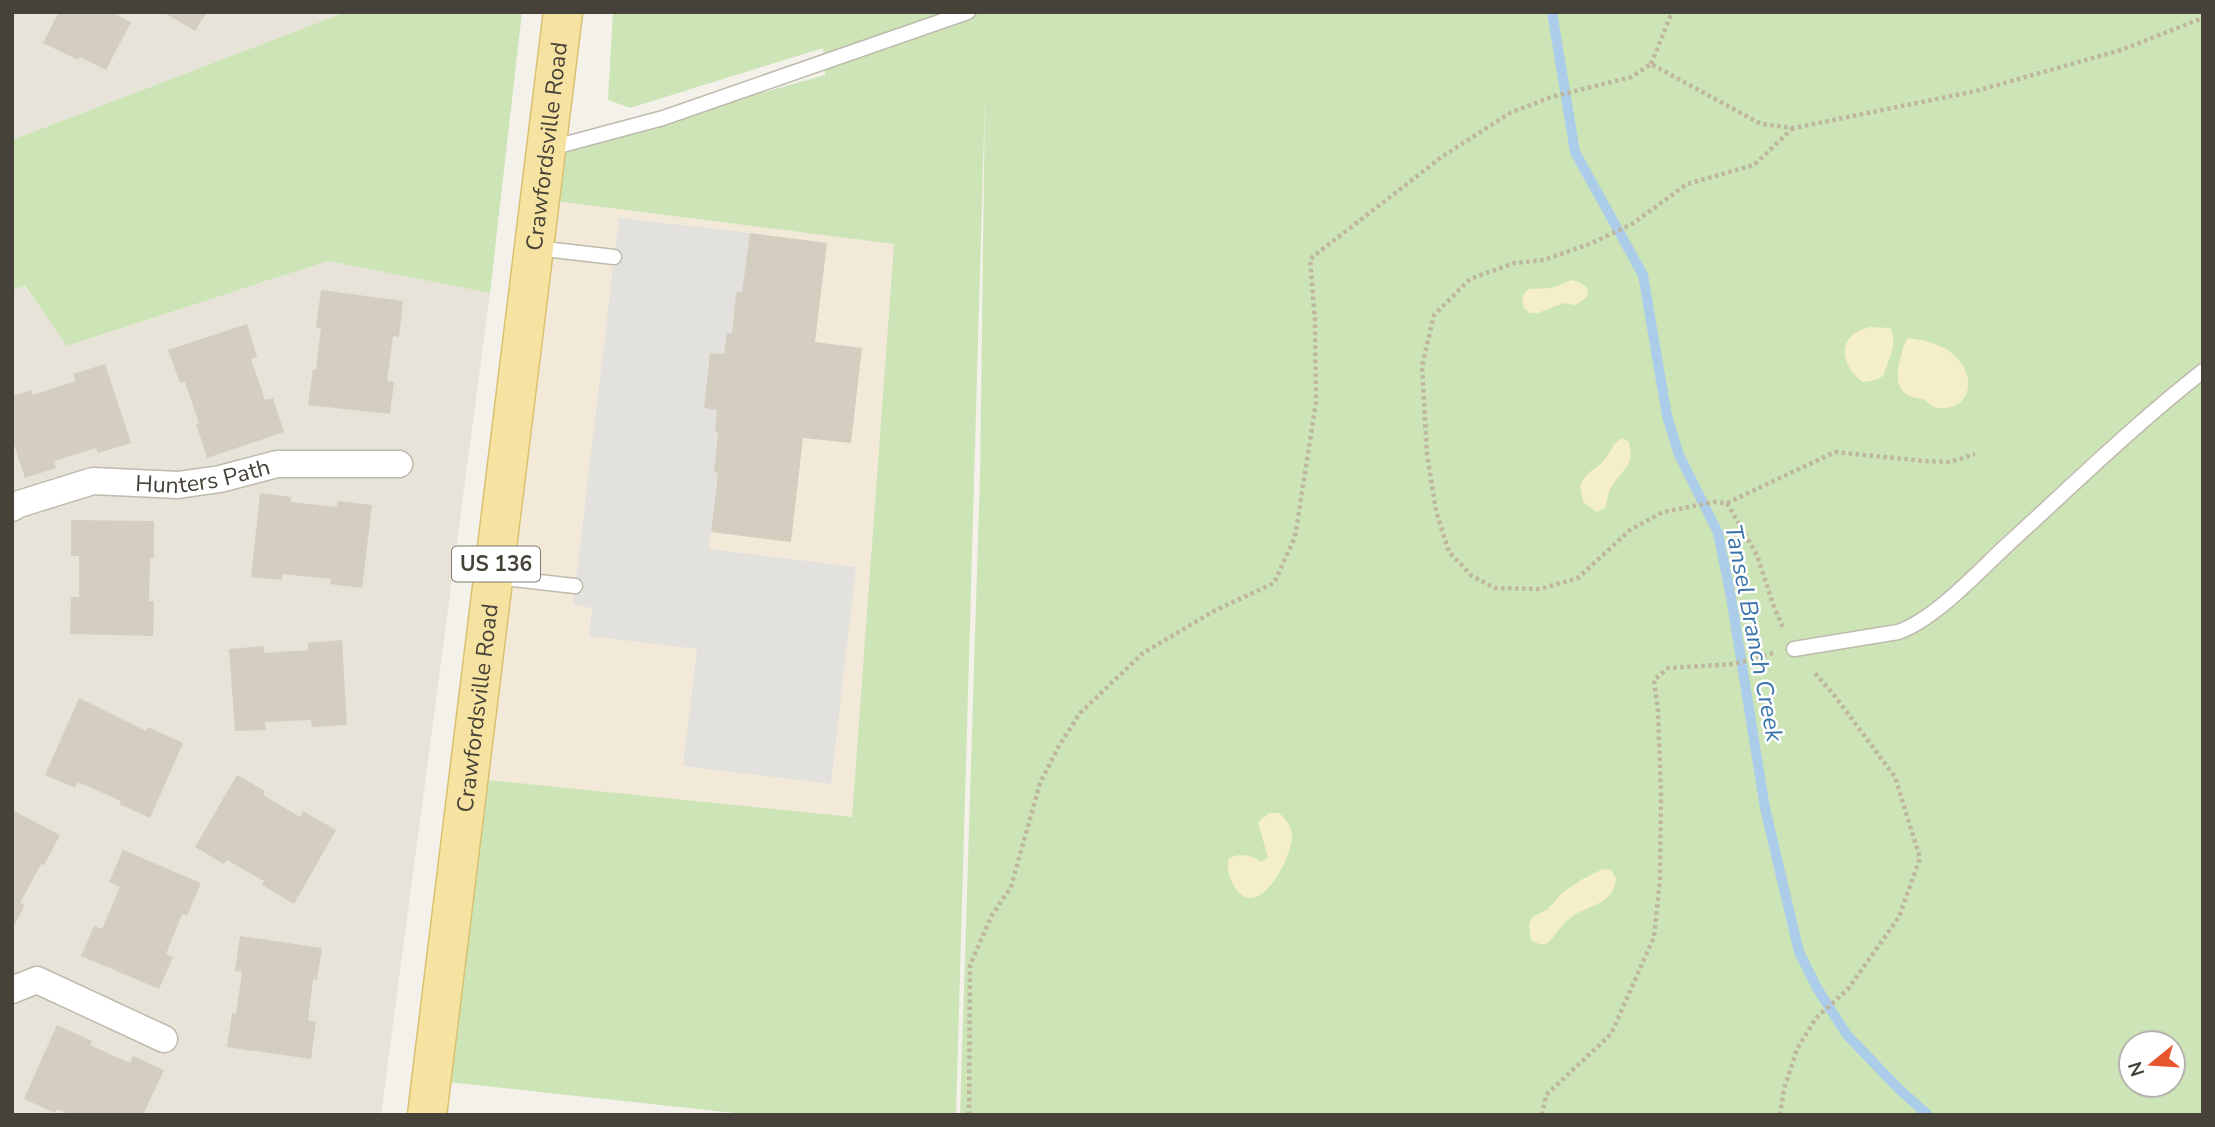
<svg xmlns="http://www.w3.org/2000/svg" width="2215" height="1127" font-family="'Nunito Sans',sans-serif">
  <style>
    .residential { fill: #e7e3d9 }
    .commercial { fill: #f3e9d8 }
    .green { fill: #cde4b7; fill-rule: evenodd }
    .sand { fill: #f4eeca }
    .parking { fill: #e3e1de }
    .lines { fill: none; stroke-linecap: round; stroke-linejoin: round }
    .stream { stroke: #accdea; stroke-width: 10 }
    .building { fill: #d4cec0 }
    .lane-casing { stroke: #bebaad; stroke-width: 17 }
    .street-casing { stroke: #bebaad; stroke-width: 29 }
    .primary-casing { stroke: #dac172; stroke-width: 41 }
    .path { stroke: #bfb6a0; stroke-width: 4.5; stroke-dasharray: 3.5 3.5; stroke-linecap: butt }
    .lane { stroke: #fff; stroke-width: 14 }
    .street { stroke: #fff; stroke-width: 26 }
    .primary { stroke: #f6e3a1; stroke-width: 38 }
    .labels { text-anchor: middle; stroke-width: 5; stroke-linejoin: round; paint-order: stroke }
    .shield { fill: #fff; stroke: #7e7b74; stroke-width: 2 }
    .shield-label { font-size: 21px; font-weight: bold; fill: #474239 }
    .street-label { font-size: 23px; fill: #474239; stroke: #fff }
    .water-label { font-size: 24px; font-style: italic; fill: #3b74aa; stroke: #fff }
  </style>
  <rect width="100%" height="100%" fill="#f4f1ea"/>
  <!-- residential -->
  <g class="residential">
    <path d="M12,12H346L12,140Z"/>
    <path d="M328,261L490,293L381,1115H12V290L24,286L68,346Z"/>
  </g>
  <!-- commercial -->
  <path class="commercial" d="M547,200L894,244L852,818L478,779Z"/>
  <!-- green -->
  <g class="green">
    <path d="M346,12H522L490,293L328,261L67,346L25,286L12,290V140Z"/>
    <path d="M613,12H2203V1115H960L980,477L985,96L956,1115H753L438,1081L478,779L852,817L894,244L547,200L550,152L825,75L823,48L630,108L608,100ZM2131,1043H2173V1085H2131Z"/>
  </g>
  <!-- sand -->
  <g class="sand">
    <path d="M1571,280L1581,283L1587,288L1588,296L1576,305L1564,303L1538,313H1530L1524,308L1522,302L1524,293L1529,289L1552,288Z"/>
    <path d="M1870,327L1890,328C1899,342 1888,362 1883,376L1876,380L1863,382C1839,365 1836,334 1870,327Z"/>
    <path d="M1908,338C1930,341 1951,346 1963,366C1976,388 1964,411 1938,408C1931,407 1929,403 1925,400C1920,398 1914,398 1909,396C1896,389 1897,375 1899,363C1902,354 1902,346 1908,338Z"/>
    <path d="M1623,438L1629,442C1636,469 1618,471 1609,492C1607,497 1607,503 1605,508L1597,512L1583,502L1580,486C1589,468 1594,472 1604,460C1612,452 1612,442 1623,438Z"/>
    <path d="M1269,813H1279C1286,820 1292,826 1292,836C1292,860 1255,927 1233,884C1229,875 1226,868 1229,858C1240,853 1251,854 1261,862L1268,858L1258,822Z"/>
    <path d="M1603,869L1611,870L1616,878C1614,906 1587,904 1569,919C1560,926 1555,937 1546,944H1539L1531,940L1529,926L1532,917L1547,910L1563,892L1581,880Z"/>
  </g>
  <!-- parking -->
  <path class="parking" d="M619,218L750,233L742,292H736L732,333L724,354L710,353L704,408L717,410L715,431L718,432L714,472L718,473L709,549L856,567L831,784L683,766L697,649L589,636L592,608L573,605Z"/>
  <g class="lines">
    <!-- stream -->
    <path class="stream" d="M1552,12L1575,152L1643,275L1667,416L1679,455L1718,533L1731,597L1765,808L1799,952L1817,988L1847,1035L1899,1089L1928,1115"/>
  </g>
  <!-- building -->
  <g class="building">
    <path d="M59,12H111L131,22L106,70L80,57L78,60L43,43Z"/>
    <path d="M163,12H207L195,31Z"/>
    <path d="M750,233L827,243L815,342L862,348L851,443L803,438L791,542L711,532L718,473L714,472L718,432H715L717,410L704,408L710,353L724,354L727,333H732L736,292H742Z"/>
    <path d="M321,290L403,301L399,337L393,336L387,381L394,382L390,414L308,405L313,369L316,370L321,328H316Z"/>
    <path d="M247,324L257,357L251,359L265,400L273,398L284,432L207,458L196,424L199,423L185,382L180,383L168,350Z"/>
    <path d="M105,364L131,443L98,453L96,448L54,461L56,468L25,478L12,438V396L31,390L33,395L76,381L73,374Z"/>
    <path d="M260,493L291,497V502L337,507L338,501L372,505L362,588L330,584L331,579L282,574V580L251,577Z"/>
    <path d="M71,520L154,521V558H150L149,601H154L153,636L70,634L71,597H79V556H71Z"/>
    <path d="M342,640L347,725L312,727L311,720L265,722L266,730L235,731L229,649L264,646V653L308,650V643Z"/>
    <path d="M79,698L146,731L148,727L183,743L150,818L119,804L121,801L78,782L75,788L45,775Z"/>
    <path d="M237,775L265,791L263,795L300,817L303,811L336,830L294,904L262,885L264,881L227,860L224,864L195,847Z"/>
    <path d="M12,810L60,835L44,865L41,864L20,903L25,905L12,929Z"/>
    <path d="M123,850L201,883L187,916L182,914L166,954L173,957L159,989L81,956L94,926L102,929L120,887L109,882Z"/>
    <path d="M240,936L322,948L317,980L313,979L308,1020L316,1022L311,1059L227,1047L232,1013L236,1014L242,972L235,971Z"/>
    <path d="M57,1025L92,1041L90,1045L130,1063L133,1056L164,1070L143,1115H70L57,1109L55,1113L24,1099Z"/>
  </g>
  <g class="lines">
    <!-- lane casing -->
    <g class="lane-casing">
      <g id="lane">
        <path d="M547,149L663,118L968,12"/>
        <path d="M536,248L614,257"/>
        <path d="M494,577L575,586"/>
        <path d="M1794,649L1898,632C1934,620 1978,572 2006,546C2071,487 2134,425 2203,371"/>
      </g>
    </g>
    <!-- street casing -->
    <g class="street-casing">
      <g id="street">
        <path id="s1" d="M12,508L19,504L93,481L178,485L220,479L277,464H399"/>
        <path d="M12,990L37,980L164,1039"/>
      </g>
    </g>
    <!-- primary casing -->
    <g class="primary-casing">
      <g id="primary">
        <path id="s2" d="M427,1115L563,12"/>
      </g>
    </g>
    <!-- path -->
    <g class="path">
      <path d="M1651,64L1672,12"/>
      <path d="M1793,128L1754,165L1687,184L1632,224L1592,243L1544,260L1514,263L1470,279L1434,315L1422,366L1427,454L1436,511L1449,552L1472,576L1495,588L1540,589L1578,578L1630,530L1663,512L1714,502L1727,503L1835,452L1924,461L1950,462L1975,454"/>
      <path d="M1727,503L1757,555L1773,604L1784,630"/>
      <path d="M969,1115L970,965L992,915L1011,887L1040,783L1059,746L1080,713L1143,653L1214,611L1274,583L1295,537L1316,402L1315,320L1310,259L1443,156L1510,113L1551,97L1631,77L1651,64L1761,124L1794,128L1976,91L2121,50L2203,18"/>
      <path d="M1542,1115L1546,1095L1611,1034L1654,937L1660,880L1661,793L1658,711L1654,680L1668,668L1734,664L1773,653"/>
      <path d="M1780,1115L1784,1089L1797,1049L1816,1018L1848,989L1899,917L1920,858L1895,777L1834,695L1813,671"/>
    </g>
    <!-- lane -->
    <use href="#lane" class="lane"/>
    <!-- street -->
    <use href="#street" class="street"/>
    <!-- primary -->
    <use href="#primary" class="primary"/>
  </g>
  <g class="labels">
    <!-- shield labels -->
    <rect class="shield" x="452" y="546.5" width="88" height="35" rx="5"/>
    <g class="shield-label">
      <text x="496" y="571">US 136</text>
    </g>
    <!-- street labels -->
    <g class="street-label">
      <text dy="8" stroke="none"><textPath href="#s2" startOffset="976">Crawfordsville Road</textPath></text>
      <text dy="8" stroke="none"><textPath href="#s1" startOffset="196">Hunters Path</textPath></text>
      <text dy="8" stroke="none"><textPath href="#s2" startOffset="410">Crawfordsville Road</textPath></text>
    </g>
    <!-- water labels -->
    <g class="water-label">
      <text transform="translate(1754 633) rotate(79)" y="8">Tansel Branch Creek</text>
    </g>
  </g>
  <!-- border -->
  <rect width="2215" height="1127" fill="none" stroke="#474239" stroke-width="28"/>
  <!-- north arrow -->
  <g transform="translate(2152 1064) rotate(252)"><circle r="33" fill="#ffffff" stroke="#b5b3b0" stroke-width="2"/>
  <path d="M0-5L12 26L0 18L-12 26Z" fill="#e7562e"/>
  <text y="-10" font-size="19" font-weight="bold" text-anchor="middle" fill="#474239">N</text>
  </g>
</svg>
